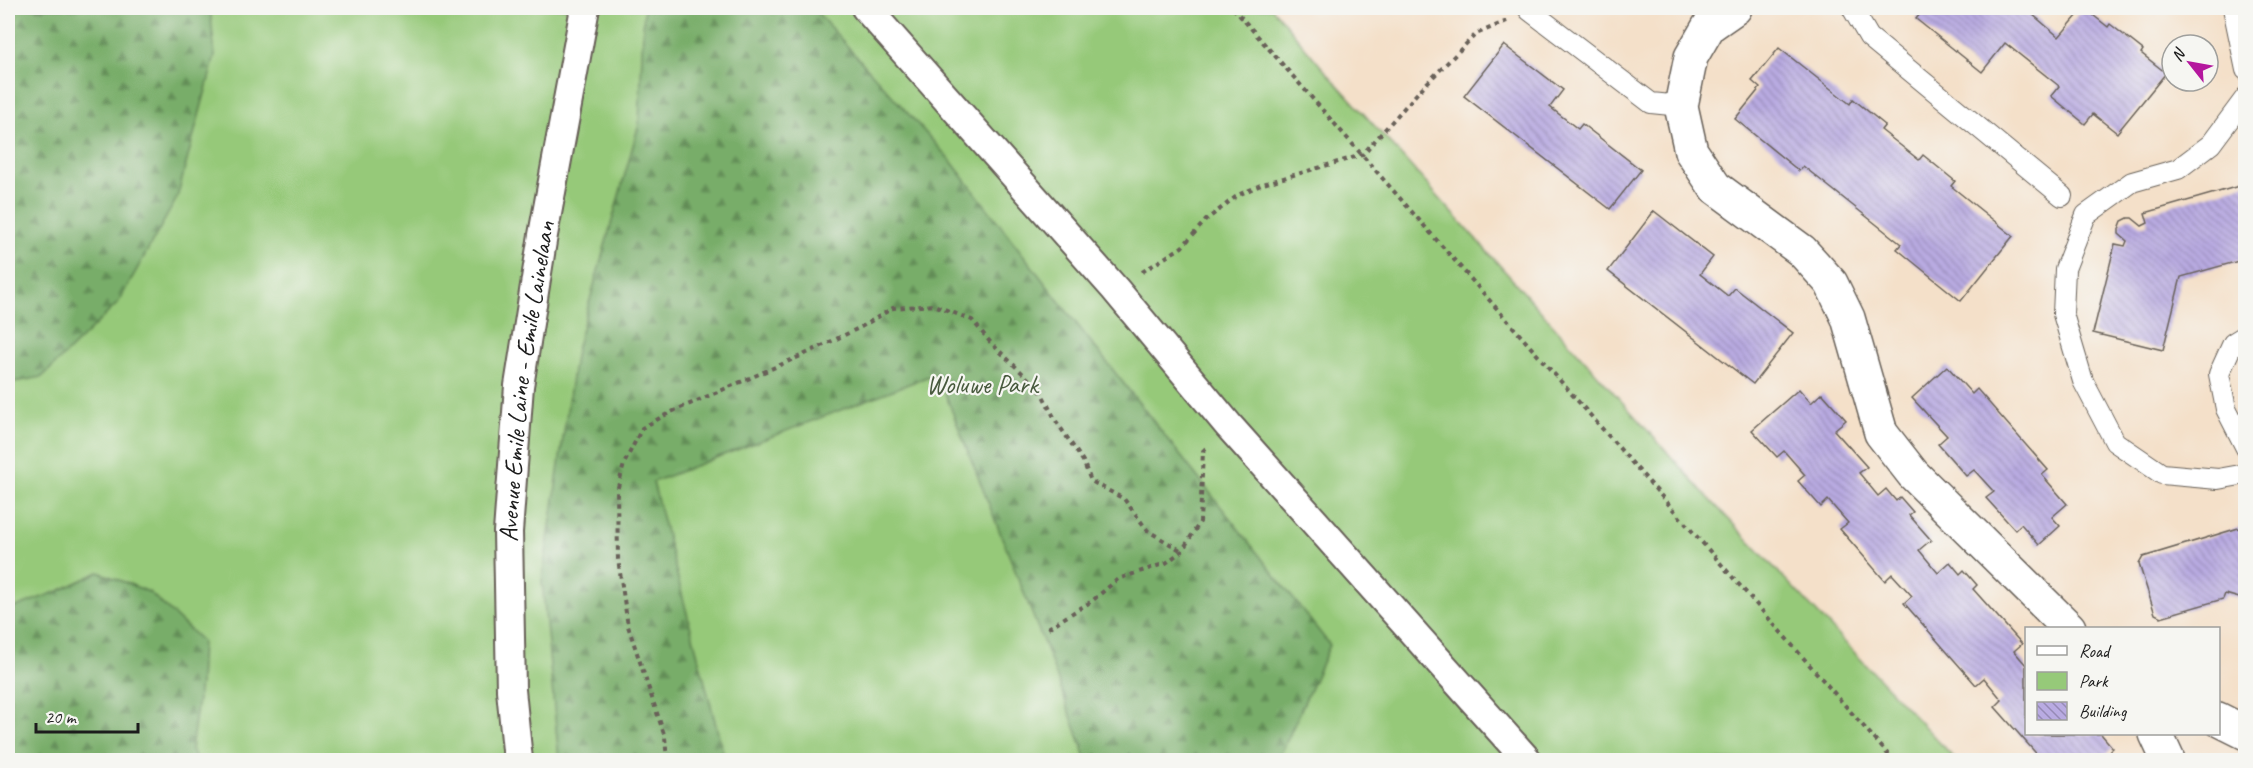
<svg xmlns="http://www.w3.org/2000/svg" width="2253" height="768" font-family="Caveat,sans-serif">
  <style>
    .green { fill: #96c979; stroke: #59724a; stroke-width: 1.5 }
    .forest { fill: url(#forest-firs); stroke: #4a6442; stroke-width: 1.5 }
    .building { fill: url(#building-back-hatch) }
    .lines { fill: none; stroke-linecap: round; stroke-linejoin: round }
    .service-casing { stroke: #686159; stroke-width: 22 }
    .pedestrian-casing { stroke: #686159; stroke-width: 32 }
    .minor-casing { stroke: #686159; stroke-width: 36 }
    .path { stroke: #686159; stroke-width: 4; stroke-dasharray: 4.5 4.5; stroke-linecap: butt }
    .service { stroke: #fff; stroke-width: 20 }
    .pedestrian { stroke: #fff; stroke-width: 28 }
    .minor { stroke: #fff; stroke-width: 33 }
    .labels { text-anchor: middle; stroke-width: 4.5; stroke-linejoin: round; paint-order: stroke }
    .street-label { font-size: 26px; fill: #1c1c1c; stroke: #f6f6f2 }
    .park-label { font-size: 26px; fill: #47593d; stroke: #f6f6f2 }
  </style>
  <defs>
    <pattern id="forest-firs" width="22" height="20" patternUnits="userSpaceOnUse" patternTransform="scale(1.5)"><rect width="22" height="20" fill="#78ad69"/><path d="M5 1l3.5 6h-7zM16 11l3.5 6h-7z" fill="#628c56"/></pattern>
    <pattern id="building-back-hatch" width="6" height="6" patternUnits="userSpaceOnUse" patternTransform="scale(1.5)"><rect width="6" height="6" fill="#b9abe2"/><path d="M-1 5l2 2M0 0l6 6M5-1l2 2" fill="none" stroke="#968ab6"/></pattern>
  </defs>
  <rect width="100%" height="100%" fill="#f6f6f2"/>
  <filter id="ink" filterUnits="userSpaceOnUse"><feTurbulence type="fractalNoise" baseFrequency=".0167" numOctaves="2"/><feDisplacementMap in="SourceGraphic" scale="12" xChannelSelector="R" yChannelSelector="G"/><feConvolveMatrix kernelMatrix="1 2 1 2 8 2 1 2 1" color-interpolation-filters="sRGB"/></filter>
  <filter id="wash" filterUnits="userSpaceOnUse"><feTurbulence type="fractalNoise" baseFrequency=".008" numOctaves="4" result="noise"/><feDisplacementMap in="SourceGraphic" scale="24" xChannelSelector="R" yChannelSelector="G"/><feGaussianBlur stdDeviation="1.35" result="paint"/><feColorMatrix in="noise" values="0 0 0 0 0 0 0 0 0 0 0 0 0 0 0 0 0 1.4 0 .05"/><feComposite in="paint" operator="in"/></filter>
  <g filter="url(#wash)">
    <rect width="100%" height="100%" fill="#f4e0c9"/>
    <!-- green -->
    <path class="green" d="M8,8H1272L1320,65L1702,491L1956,760H8Z"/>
    <!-- forest -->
    <g class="forest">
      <path d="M8,8H210L215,56L177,198L118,303L42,377L8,383Z"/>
      <path d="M644,8H813L951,161L1072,318L1330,645L1281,754L1274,760H1087L1050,659L937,373L653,482L725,760H559L542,581L576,350L639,124Z"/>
      <path d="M99,572L149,592L202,641L200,684L191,750L197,760H8V610L61,590Z"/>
    </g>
    <g id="blocks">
      <!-- building -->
      <g class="building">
        <path d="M1925,8H2025L2059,37L2084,8L2108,27L2110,24L2143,50L2141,53L2166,73L2117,133L2093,114L2085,124L2051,96L2059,86L2005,43L1982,72L1916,19Z"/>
        <path d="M1504,45L1563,90L1550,107L1578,129L1582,124L1641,170L1610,209L1464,96Z"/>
        <path d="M1779,48L1850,104L1853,99L1885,125L1881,130L1919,160L1923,155L1955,181L1951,186L2013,236L1961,301L1897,249L1901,244L1803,166L1799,171L1735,119L1760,88L1752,81Z"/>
        <path d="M2246,184V259L2181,277L2163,350L2093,333L2115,244L2125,246L2127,241L2119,234V229L2122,221L2128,218H2132L2142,226L2148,223L2145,213Z"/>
        <path d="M1654,211L1713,257L1700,274L1728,296L1735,288L1793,333L1753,384L1608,271Z"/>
        <path d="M1947,366L1972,394L1977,389L2048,470L2042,475L2067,504L2052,517L2060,526L2039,545L2021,524L2015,530L1986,498L1994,492L1974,470L1966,476L1938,444L1947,436L1912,398Z"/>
        <path d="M1799,389L1811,403L1822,393L1846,420L1834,430L1867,467L1859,473L1878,496L1886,489L1896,501L1900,497L1913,512L1909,515L1931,540L1919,550L1938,573L1950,562L1960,574L1964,570L1977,585L1973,589L2022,644L2014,651L2026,665V734H2101L2113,748L2105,755L2110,760H2042L1995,707L2002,700L1984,678L1976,685L1904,603L1912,596L1892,574L1885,581L1840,529L1848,523L1828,500L1821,507L1798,481L1805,475L1784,451L1777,457L1752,430Z"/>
        <path d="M2242,527L2246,533V608L2241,604L2243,599L2225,594L2223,599L2161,617L2155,614L2139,564L2143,557Z"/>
      </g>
    </g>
  </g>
  <g filter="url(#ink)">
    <use href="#blocks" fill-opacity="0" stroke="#686159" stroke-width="1.5"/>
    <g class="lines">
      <!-- service casing -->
      <g class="service-casing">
        <g id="service">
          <path d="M1852,8L1869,37L2062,196"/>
          <path d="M2233,8L2246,70"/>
          <path d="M1529,10L1651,103L1681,106"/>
          <path d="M2246,97L2211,144L2178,169L2132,182L2086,215L2065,269L2063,314L2083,381L2115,442L2162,474L2218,479L2246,474"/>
          <path d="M2246,335L2233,343L2219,374L2226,409L2246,448"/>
        </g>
      </g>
      <!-- pedestrian casing -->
      <g class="pedestrian-casing">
        <g id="pedestrian">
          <path d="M866,8L1115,289L1229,426L1527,760"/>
          <path id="s1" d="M518,760L511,690L508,532L519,386L543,235L585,8"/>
        </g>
      </g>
      <!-- minor casing -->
      <g class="minor-casing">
        <g id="minor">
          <path d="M1735,8L1709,26L1691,57L1681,106L1691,151L1715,187L1802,251L1831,283L1848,318L1881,433L1913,474L2069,628"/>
          <path d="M2218,719L2246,733"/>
          <path d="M2156,734L2168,760"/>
        </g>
      </g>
      <!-- path -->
      <g class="path">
        <path d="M1233,8L1893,760"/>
        <path d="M1142,272L1182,247L1206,220L1238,195L1263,184L1362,155L1421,89L1476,34L1507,21"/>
        <path d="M1048,628L1092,601L1118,579L1166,563L1182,551L1200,522L1203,451L1207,447"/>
        <path d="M667,760L665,737L628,626L618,559L617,491L624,464L642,428L669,413L803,355L861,327L893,308L934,305L972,320L991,343L1040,390L1056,421L1083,461L1091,481L1124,499L1148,531L1182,551"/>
      </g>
      <!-- service -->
      <use href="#service" class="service"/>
      <!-- pedestrian -->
      <use href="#pedestrian" class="pedestrian"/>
      <!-- minor -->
      <use href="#minor" class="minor"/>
    </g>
  </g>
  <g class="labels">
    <!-- street labels -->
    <g class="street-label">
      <text dy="9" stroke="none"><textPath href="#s1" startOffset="380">Avenue Emile Laine - Emile Lainelaan</textPath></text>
    </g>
    <!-- park labels -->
    <g class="park-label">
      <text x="982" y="393">Woluwe Park</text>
    </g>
  </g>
  <!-- margin -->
  <rect width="2253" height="768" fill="none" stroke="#f6f6f2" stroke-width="30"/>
  <!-- legend -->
  <rect x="2025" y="627" width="195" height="108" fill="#f6f6f2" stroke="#9f9f9c" stroke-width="1.5"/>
  <rect x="2037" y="646" width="30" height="9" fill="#ffffff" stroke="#9f9f9c" stroke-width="1.5"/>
  <text x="2079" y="657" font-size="18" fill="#1c1c1c">Road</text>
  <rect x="2037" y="672" width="30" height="18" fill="#96c979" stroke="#9f9f9c" stroke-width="1.5"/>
  <text x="2079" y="687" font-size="18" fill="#1c1c1c">Park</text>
  <rect x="2037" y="702" width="30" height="18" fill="url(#building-back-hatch)" stroke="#9f9f9c" stroke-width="1.5"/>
  <text x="2079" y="717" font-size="18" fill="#1c1c1c">Building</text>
  <!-- north arrow -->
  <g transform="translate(2190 63) rotate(301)"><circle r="28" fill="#f6f6f2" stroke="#9f9f9c" stroke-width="1.5"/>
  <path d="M0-4.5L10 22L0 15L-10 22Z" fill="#b5179e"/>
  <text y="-9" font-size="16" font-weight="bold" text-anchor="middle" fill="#1c1c1c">N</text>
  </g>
  <!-- scale -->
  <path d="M36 723v9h102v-9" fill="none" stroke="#1c1c1c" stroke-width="3"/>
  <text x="45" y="723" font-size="18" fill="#1c1c1c" stroke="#f6f6f2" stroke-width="4.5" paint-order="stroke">20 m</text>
</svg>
